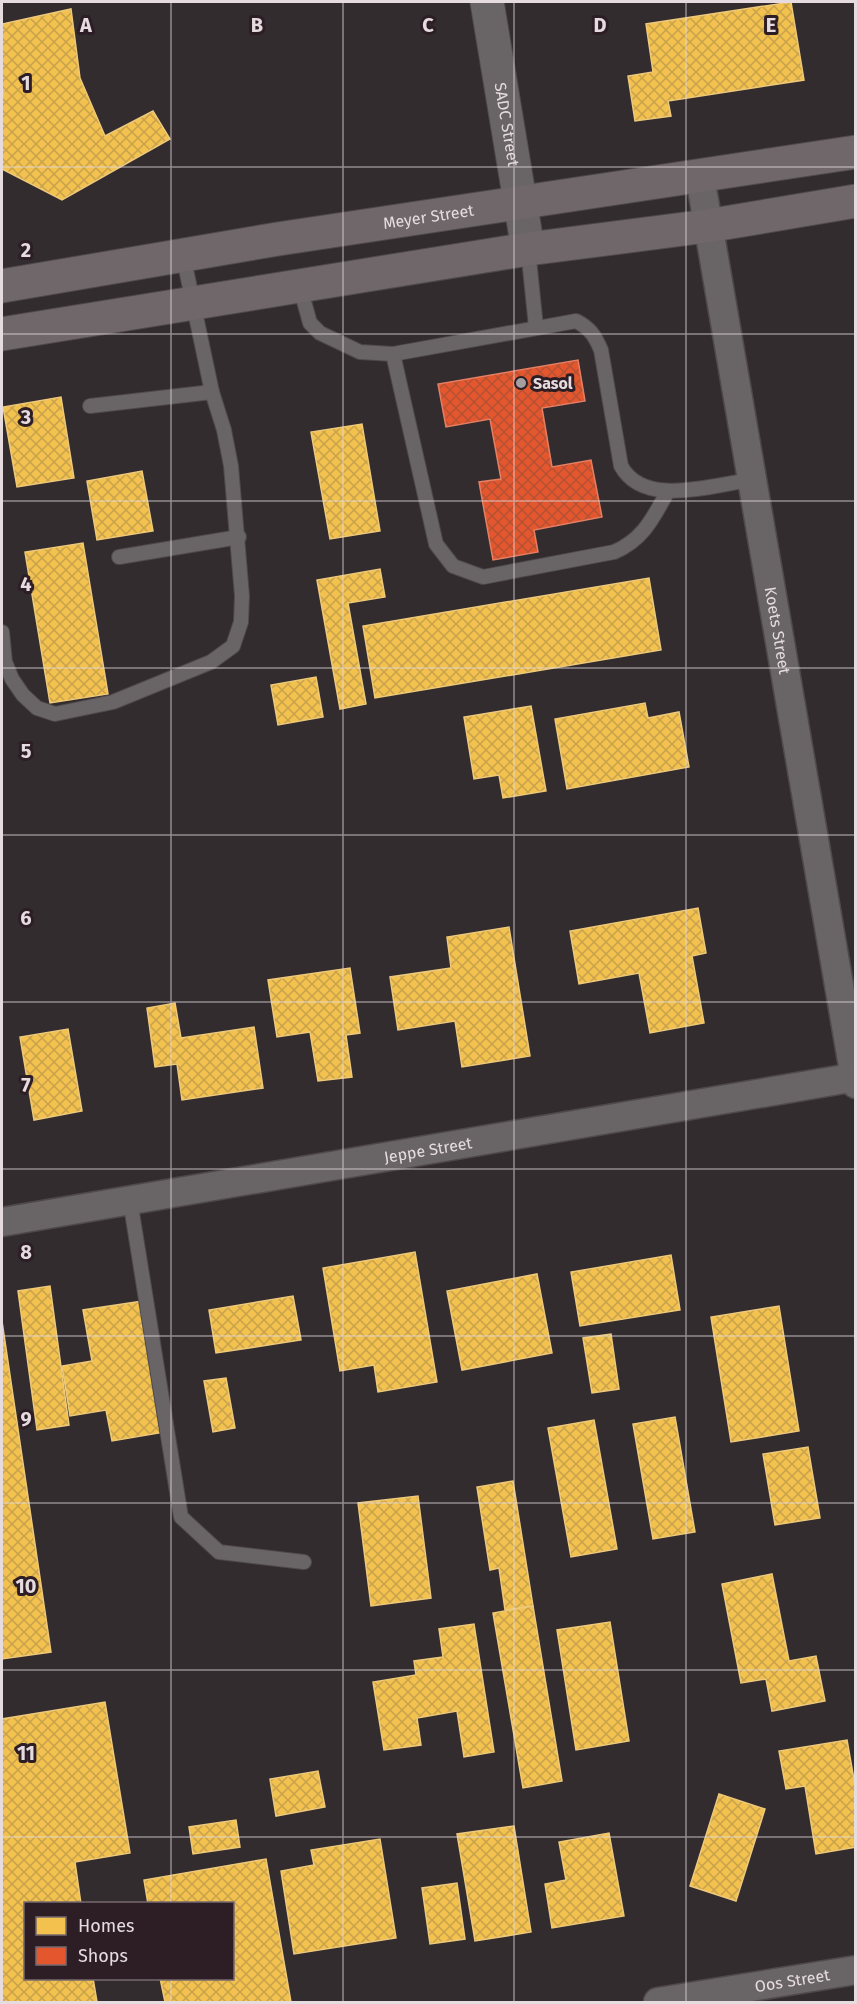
<svg xmlns="http://www.w3.org/2000/svg" width="857" height="2004" font-family="'Fira Sans',sans-serif">
  <style>
    .homes { fill: url(#homes-cross-hatch); stroke: #eec97a; stroke-width: 1.5 }
    .shops { fill: url(#shops-cross-hatch); stroke: #e57f63; stroke-width: 1.5 }
    .lines { fill: none; stroke-linecap: round; stroke-linejoin: round }
    .service-casing { stroke: #4f494c; stroke-width: 16 }
    .minor-casing { stroke: #4f494c; stroke-width: 31 }
    .tertiary-casing { stroke: #4f494c; stroke-width: 35 }
    .secondary-casing { stroke: #4f494c; stroke-width: 35 }
    .service { stroke: #696466; stroke-width: 14 }
    .minor { stroke: #696466; stroke-width: 28 }
    .tertiary { stroke: #696466; stroke-width: 33 }
    .secondary { stroke: #70676b; stroke-width: 33 }
    .grid { fill: none; stroke: #e6dce0; stroke-width: 1.5; stroke-opacity: 0.55 }
    .poi-dot { fill: #a79ea2; stroke: #2c1e24; stroke-width: 2 }
    .labels { text-anchor: middle; stroke-width: 6; stroke-linejoin: round; paint-order: stroke }
    .street-label { font-size: 16px; fill: #e6dce0; stroke: #2c1e24 }
    .poi-label { font-size: 16px; font-weight: bold; fill: #e6dce0; stroke: #2c1e24; text-anchor: start }
    .grid-label { font-size: 20px; text-anchor: middle; font-weight: bold; fill: #e6dce0; stroke: #2c1e24; stroke-width: 6; stroke-linejoin: round; paint-order: stroke }
  </style>
  <defs>
    <pattern id="homes-cross-hatch" width="8" height="8" patternUnits="userSpaceOnUse" patternTransform="scale(1.5)"><rect width="8" height="8" fill="#f2c14e"/><path d="M0 0l8 8M0 8l8-8" fill="none" stroke="#c7a14b"/></pattern>
    <pattern id="shops-cross-hatch" width="8" height="8" patternUnits="userSpaceOnUse" patternTransform="scale(1.5)"><rect width="8" height="8" fill="#e4572e"/><path d="M0 0l8 8M0 8l8-8" fill="none" stroke="#b45134"/></pattern>
  </defs>
  <rect width="100%" height="100%" fill="#322c2f"/>
  <!-- homes -->
  <g class="homes">
    <path d="M791,2L804,80L668,101L671,116L635,121L628,76L653,72L646,24Z"/>
    <path d="M71,9L80,78L105,136L153,111L170,139L62,200L2,169V101L4,90L2,88V24Z"/>
    <path d="M61,397L74,478L17,487L3,407Z"/>
    <path d="M362,424L380,531L330,539L311,432Z"/>
    <path d="M142,471L153,531L97,540L87,481Z"/>
    <path d="M83,543L108,694L50,703L25,552Z"/>
    <path d="M380,569L385,597L348,603L366,704L340,709L317,580Z"/>
    <path d="M649,578L661,650L375,698L363,626Z"/>
    <path d="M316,677L323,717L278,725L271,685Z"/>
    <path d="M645,703L648,718L679,712L689,767L567,789L555,719Z"/>
    <path d="M531,706L546,791L503,798L499,775L474,779L464,717Z"/>
    <path d="M698,908L706,953L692,956L704,1023L650,1033L639,973L579,984L570,931Z"/>
    <path d="M509,927L530,1056L462,1067L455,1021L398,1030L390,977L451,968L447,937Z"/>
    <path d="M350,968L360,1033L346,1035L352,1077L318,1081L310,1032L277,1037L268,980Z"/>
    <path d="M175,1003L181,1038L254,1027L263,1088L182,1100L177,1064L155,1067L147,1008Z"/>
    <path d="M68,1029L82,1111L34,1120L20,1037Z"/>
    <path d="M415,1252L437,1382L378,1392L374,1365L340,1371L323,1268Z"/>
    <path d="M671,1255L680,1310L580,1326L571,1272Z"/>
    <path d="M537,1274L552,1353L462,1370L447,1291Z"/>
    <path d="M50,1286L69,1425L37,1430L18,1291Z"/>
    <path d="M293,1296L301,1340L216,1353L209,1310Z"/>
    <path d="M142,1301L165,1432L112,1441L106,1410L70,1416L62,1366L92,1361L83,1310Z"/>
    <path d="M779,1306L799,1431L731,1442L711,1317Z"/>
    <path d="M2,1321L51,1652L2,1659Z"/>
    <path d="M611,1334L619,1389L592,1393L583,1338Z"/>
    <path d="M226,1378L235,1428L213,1432L204,1381Z"/>
    <path d="M675,1417L695,1532L653,1539L633,1424Z"/>
    <path d="M594,1420L617,1549L571,1557L548,1428Z"/>
    <path d="M808,1447L820,1518L775,1525L763,1454Z"/>
    <path d="M513,1481L533,1606L505,1610L499,1568L490,1570L477,1487Z"/>
    <path d="M418,1496L431,1598L371,1606L358,1503Z"/>
    <path d="M772,1574L789,1661L816,1656L825,1701L772,1711L766,1679L741,1683L722,1584Z"/>
    <path d="M533,1606L562,1781L523,1788L493,1613Z"/>
    <path d="M610,1622L629,1741L576,1750L557,1630Z"/>
    <path d="M474,1624L494,1752L464,1757L457,1711L417,1718L421,1745L384,1750L373,1682L416,1675L414,1661L443,1657L439,1629Z"/>
    <path d="M105,1702L130,1853L75,1862L81,1904H26V1978H93L97,2002H2V1719Z"/>
    <path d="M847,1740L856,1791V1847L816,1854L805,1786L786,1789L779,1751Z"/>
    <path d="M318,1771L325,1807L276,1816L270,1779Z"/>
    <path d="M719,1794L765,1809L736,1901L690,1886Z"/>
    <path d="M236,1820L240,1847L193,1854L189,1827Z"/>
    <path d="M514,1826L531,1932L475,1941L457,1834Z"/>
    <path d="M609,1833L624,1916L552,1928L545,1884L566,1880L559,1842Z"/>
    <path d="M380,1839L396,1938L294,1954L281,1871L314,1865L311,1850Z"/>
    <path d="M266,1859L291,2002H165L160,1978H232V1904H148L144,1880Z"/>
    <path d="M457,1883L465,1939L430,1944L422,1888Z"/>
  </g>
  <!-- shops -->
  <path class="shops" d="M578,360L585,401L542,408L552,467L591,460L602,517L534,530L538,552L493,560L479,482L501,479L490,419L446,427L438,384Z"/>
  <g class="lines">
    <!-- service casing -->
    <g class="service-casing">
      <g id="service">
        <path d="M528,249L536,327"/>
        <path d="M300,287L310,323L320,333L360,352L393,354L576,321C590,328 595,336 601,350L621,466C644,508 711,485 751,480"/>
        <path d="M393,354L436,544L453,566L483,577L614,552C643,540 653,518 668,491"/>
        <path d="M90,406L212,392"/>
        <path d="M119,557L239,537"/>
        <path d="M2,632L5,662L12,679L23,695L37,708L55,714L113,702L211,662L233,646L241,622L242,596L231,466L224,430L212,392L183,255"/>
        <path d="M130,1200L181,1517L219,1552L304,1562"/>
      </g>
    </g>
    <!-- minor casing -->
    <g class="minor-casing">
      <g id="minor">
        <path id="s1" d="M700,177L856,1084"/>
        <path id="s2" d="M2,1222L856,1077"/>
        <path id="s3" d="M658,2002L856,1970"/>
      </g>
    </g>
    <!-- tertiary casing -->
    <g class="tertiary-casing">
      <g id="tertiary">
        <path id="s4" d="M487,2L528,249"/>
      </g>
    </g>
    <!-- secondary casing -->
    <g class="secondary-casing">
      <g id="secondary">
        <path id="s5" d="M2,286L278,239L856,152"/>
        <path d="M2,334L528,249L707,226L856,201"/>
      </g>
    </g>
    <!-- service -->
    <use href="#service" class="service"/>
    <!-- minor -->
    <use href="#minor" class="minor"/>
    <!-- tertiary -->
    <use href="#tertiary" class="tertiary"/>
    <!-- secondary -->
    <use href="#secondary" class="secondary"/>
  </g>
  <!-- grid -->
  <path class="grid" d="M171,2V1904M343,2V2002M514,2V2002M686,2V2002M2,167H856M2,334H856M2,501H856M2,668H856M2,835H856M2,1002H856M2,1169H856M2,1336H856M2,1503H856M2,1670H856M2,1837H856M171,1978V2002"/>
  <!-- markers -->
  <circle class="poi-dot" cx="521" cy="383" r="6"/>
  <g class="labels">
    <!-- street labels -->
    <g class="street-label">
      <text dy="6" stroke="none"><textPath href="#s4" startOffset="124">SADC Street</textPath></text>
      <text dy="6" stroke="none"><textPath href="#s5" startOffset="432">Meyer Street</textPath></text>
      <text dy="6" stroke="none"><textPath href="#s1" startOffset="460">Koets Street</textPath></text>
      <text dy="6" stroke="none"><textPath href="#s2" startOffset="432">Jeppe Street</textPath></text>
      <text dy="6" stroke="none"><textPath href="#s3" startOffset="136">Oos Street</textPath></text>
    </g>
    <!-- poi labels -->
    <g class="poi-label">
      <text x="533" y="389">Sasol</text>
    </g>
  </g>
  <g class="grid-label">
    <text x="86" y="32">A</text>
    <text x="257" y="32">B</text>
    <text x="428" y="32">C</text>
    <text x="600" y="32">D</text>
    <text x="771" y="32">E</text>
    <text x="26" y="90">1</text>
    <text x="26" y="257">2</text>
    <text x="26" y="424">3</text>
    <text x="26" y="591">4</text>
    <text x="26" y="758">5</text>
    <text x="26" y="925">6</text>
    <text x="26" y="1092">7</text>
    <text x="26" y="1259">8</text>
    <text x="26" y="1426">9</text>
    <text x="26" y="1593">10</text>
    <text x="26" y="1760">11</text>
  </g>
  <!-- border -->
  <rect width="857" height="2004" fill="none" stroke="#e6dce0" stroke-width="6"/>
  <!-- legend -->
  <rect x="24" y="1902" width="210" height="78" fill="#2c1e24" stroke="#766a6f" stroke-width="1.5"/>
  <rect x="36" y="1917" width="30" height="18" fill="#f2c14e" stroke="#766a6f" stroke-width="1.5"/>
  <text x="78" y="1932" font-size="18" fill="#e6dce0">Homes</text>
  <rect x="36" y="1947" width="30" height="18" fill="#e4572e" stroke="#766a6f" stroke-width="1.5"/>
  <text x="78" y="1962" font-size="18" fill="#e6dce0">Shops</text>
</svg>
